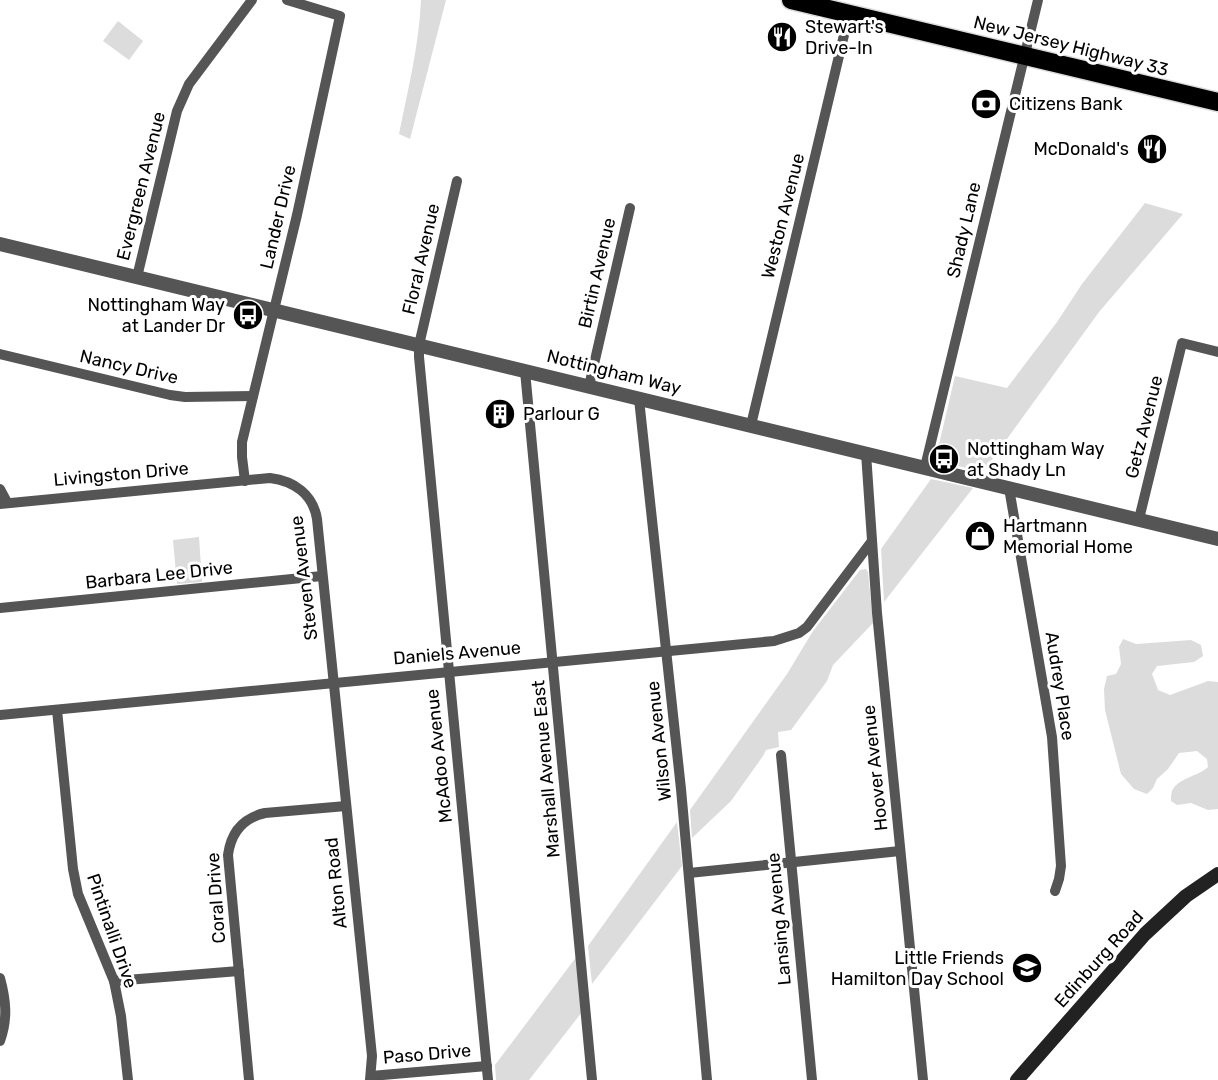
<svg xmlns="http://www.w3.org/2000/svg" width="1218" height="1080" font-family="Rubik,sans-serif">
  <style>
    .green { fill: #dcdcdc }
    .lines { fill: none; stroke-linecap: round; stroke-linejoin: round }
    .primary-casing { stroke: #dbdbdb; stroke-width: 21 }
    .minor { stroke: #555; stroke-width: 10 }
    .tertiary { stroke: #555; stroke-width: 14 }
    .secondary { stroke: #222; stroke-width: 14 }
    .primary { stroke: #000; stroke-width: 18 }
    .labels { text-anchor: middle; stroke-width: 6; stroke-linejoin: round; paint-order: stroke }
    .poi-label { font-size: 18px; fill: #000; stroke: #fff; text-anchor: start }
    .street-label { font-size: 18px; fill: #000; stroke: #fff }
  </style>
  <rect width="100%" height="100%" fill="#fff"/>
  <!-- green -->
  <g class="green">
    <path d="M421,0H446L410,139L399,134C408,89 419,46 421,0Z"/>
    <path d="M118,21L143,41L129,60L103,41Z"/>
    <path d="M1145,203L1183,214L1099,312L983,472L941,462L937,458V453L955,376L1007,388L1057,322L1082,284Z"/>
    <path d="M931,479L973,488L884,602L881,549Z"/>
    <path d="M199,537L202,582L177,584L173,540Z"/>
    <path d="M866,569L868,572L873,623L833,665L827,681L791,730L778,732L779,747L766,750L763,756L731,801L692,838L690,810L787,674L813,631L860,570Z"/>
    <path d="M1123,639L1136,644L1191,640L1201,645L1203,656L1194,662L1157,666L1152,674L1158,690L1170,695L1208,681L1218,682V809L1208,810L1191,803L1177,805L1171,801C1171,797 1171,792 1173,789C1181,777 1199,776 1208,767L1207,759L1197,751L1179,753L1168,769L1157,779L1153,788L1147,794L1134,789L1121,774L1105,710L1104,689L1107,676L1116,674L1121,664L1119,647Z"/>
    <path d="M677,822L682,866L592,984L588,946Z"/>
    <path d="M577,956L582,1012L529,1080H496L495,1065Z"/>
  </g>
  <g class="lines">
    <!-- primary casing -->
    <g class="primary-casing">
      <path id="primary" d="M791,0L1218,102"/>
    </g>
    <!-- minor -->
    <g class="minor">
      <path d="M457,181L419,345V357L488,1080"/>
      <path d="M137,277L177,111L189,84L252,0"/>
      <path d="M0,354L170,395L185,397L253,396"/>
      <path d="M525,371L592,1080"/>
      <path d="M589,386L630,208"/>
      <path d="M639,399L681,789L707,1080"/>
      <path d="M751,425L849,14"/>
      <path d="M866,453L877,613L923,1080"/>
      <path d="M925,467L1038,0"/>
      <path d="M245,481L242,457V442L297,215L340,16L287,0"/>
      <path d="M1009,488L1052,737L1061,866L1059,879L1055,891"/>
      <path d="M0,489L7,502"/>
      <path d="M0,504L270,478C294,481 313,494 317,519L372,1056L370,1080"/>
      <path d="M1139,519L1182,343L1218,352"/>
      <path d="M0,608L322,576"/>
      <path d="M57,710L73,869L78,894L114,981L121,1016L128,1080"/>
      <path d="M0,715L774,641L799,633L807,627L872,541"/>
      <path d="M781,755L812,1080"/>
      <path d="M689,873L900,851"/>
      <path d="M0,978C6,1000 8,1019 0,1041"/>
      <path d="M114,981L239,971"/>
      <path d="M371,1076L487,1066"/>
      <path d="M249,1080L228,855C231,832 243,818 265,813L346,806"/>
    </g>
    <!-- tertiary -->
    <path class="tertiary" d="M0,244L1218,539"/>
    <!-- secondary -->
    <path class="secondary" d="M1017,1080L1145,934L1186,896L1218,874"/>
    <!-- primary -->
    <use href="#primary" class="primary"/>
  </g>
  <!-- icons -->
  <defs>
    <g id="restaurant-disc" transform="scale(1.575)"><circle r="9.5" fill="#000" stroke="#fff"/><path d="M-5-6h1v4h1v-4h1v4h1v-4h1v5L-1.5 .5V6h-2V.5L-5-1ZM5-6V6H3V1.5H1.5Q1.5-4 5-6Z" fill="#fff"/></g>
    <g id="bank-disc" transform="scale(1.575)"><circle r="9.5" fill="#000" stroke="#fff"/><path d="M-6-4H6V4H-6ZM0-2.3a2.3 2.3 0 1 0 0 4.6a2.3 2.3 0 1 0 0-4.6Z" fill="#fff"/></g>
    <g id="bus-disc" transform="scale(1.575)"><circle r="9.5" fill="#000" stroke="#fff"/><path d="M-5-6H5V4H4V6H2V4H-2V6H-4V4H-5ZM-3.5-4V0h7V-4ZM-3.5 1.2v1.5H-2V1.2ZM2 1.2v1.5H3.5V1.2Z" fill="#fff"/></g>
    <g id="building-disc" transform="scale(1.575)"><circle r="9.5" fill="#000" stroke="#fff"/><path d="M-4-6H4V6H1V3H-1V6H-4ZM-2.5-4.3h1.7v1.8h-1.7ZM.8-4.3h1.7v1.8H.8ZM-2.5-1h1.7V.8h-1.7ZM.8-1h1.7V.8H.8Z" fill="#fff"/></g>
    <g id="shop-disc" transform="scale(1.575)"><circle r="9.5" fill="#000" stroke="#fff"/><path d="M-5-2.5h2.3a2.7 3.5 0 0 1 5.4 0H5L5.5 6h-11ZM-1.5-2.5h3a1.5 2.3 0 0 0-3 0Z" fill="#fff"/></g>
    <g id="school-disc" transform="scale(1.575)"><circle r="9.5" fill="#000" stroke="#fff"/><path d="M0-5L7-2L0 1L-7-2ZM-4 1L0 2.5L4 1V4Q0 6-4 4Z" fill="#fff"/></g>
  </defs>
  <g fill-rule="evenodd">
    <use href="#restaurant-disc" x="782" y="37"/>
    <use href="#bank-disc" x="986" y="104"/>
    <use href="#restaurant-disc" x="1152" y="149"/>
    <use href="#bus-disc" x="248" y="315"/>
    <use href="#building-disc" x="500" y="414"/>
    <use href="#bus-disc" x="944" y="459"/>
    <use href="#shop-disc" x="980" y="536"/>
    <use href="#school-disc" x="1027" y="968"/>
  </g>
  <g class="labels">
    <!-- poi labels -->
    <g class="poi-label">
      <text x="805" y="33">Stewart's<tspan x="805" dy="21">Drive-In</tspan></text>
      <text x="1009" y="110">Citizens Bank</text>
      <text x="1129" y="155" text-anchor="end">McDonald's</text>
      <text x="225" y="311" text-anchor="end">Nottingham Way<tspan x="225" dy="21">at Lander Dr</tspan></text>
      <text x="523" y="420">Parlour G</text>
      <text x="967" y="455">Nottingham Way<tspan x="967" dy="21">at Shady Ln</tspan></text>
      <text x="1003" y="532">Hartmann<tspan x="1003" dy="21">Memorial Home</tspan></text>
      <text x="1004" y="964" text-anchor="end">Little Friends<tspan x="1004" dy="21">Hamilton Day School</tspan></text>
    </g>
    <!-- street labels -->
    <g class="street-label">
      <text transform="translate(1071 46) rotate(14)" y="6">New Jersey Highway 33</text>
      <text transform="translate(141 186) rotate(-76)" y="6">Evergreen Avenue</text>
      <text transform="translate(783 216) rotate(-76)" y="6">Weston Avenue</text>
      <text transform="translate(278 217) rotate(-77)" y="6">Lander Drive</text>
      <text transform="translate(964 230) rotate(-77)" y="6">Shady Lane</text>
      <text transform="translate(421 259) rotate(-77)" y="6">Floral Avenue</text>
      <text transform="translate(597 273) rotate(-77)" y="6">Birtin Avenue</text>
      <text transform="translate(129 367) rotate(13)" y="6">Nancy Drive</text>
      <text transform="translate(614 372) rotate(14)" y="6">Nottingham Way</text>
      <text transform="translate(1144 427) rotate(-76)" y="6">Getz Avenue</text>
      <text transform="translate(121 474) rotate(-5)" y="6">Livingston Drive</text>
      <text transform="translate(159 575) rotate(-6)" y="6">Barbara Lee Drive</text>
      <text transform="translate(304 578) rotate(-97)" y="6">Steven Avenue</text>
      <text transform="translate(457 653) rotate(-5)" y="6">Daniels Avenue</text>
      <text transform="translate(1060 686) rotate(81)" y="6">Audrey Place</text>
      <text transform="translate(659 741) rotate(-96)" y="6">Wilson Avenue</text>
      <text transform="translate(439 756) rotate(-96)" y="6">McAdoo Avenue</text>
      <text transform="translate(875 768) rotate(-96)" y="6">Hoover Avenue</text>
      <text transform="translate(546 769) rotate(-95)" y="6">Marshall Avenue East</text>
      <text transform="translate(336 883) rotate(-96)" y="6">Alton Road</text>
      <text transform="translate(216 898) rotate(-94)" y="6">Coral Drive</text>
      <text transform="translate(779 919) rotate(-95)" y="6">Lansing Avenue</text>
      <text transform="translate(112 931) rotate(71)" y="6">Pintinalli Drive</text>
      <text transform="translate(1099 959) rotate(-48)" y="6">Edinburg Road</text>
      <text transform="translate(427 1054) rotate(-5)" y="6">Paso Drive</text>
    </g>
  </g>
</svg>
